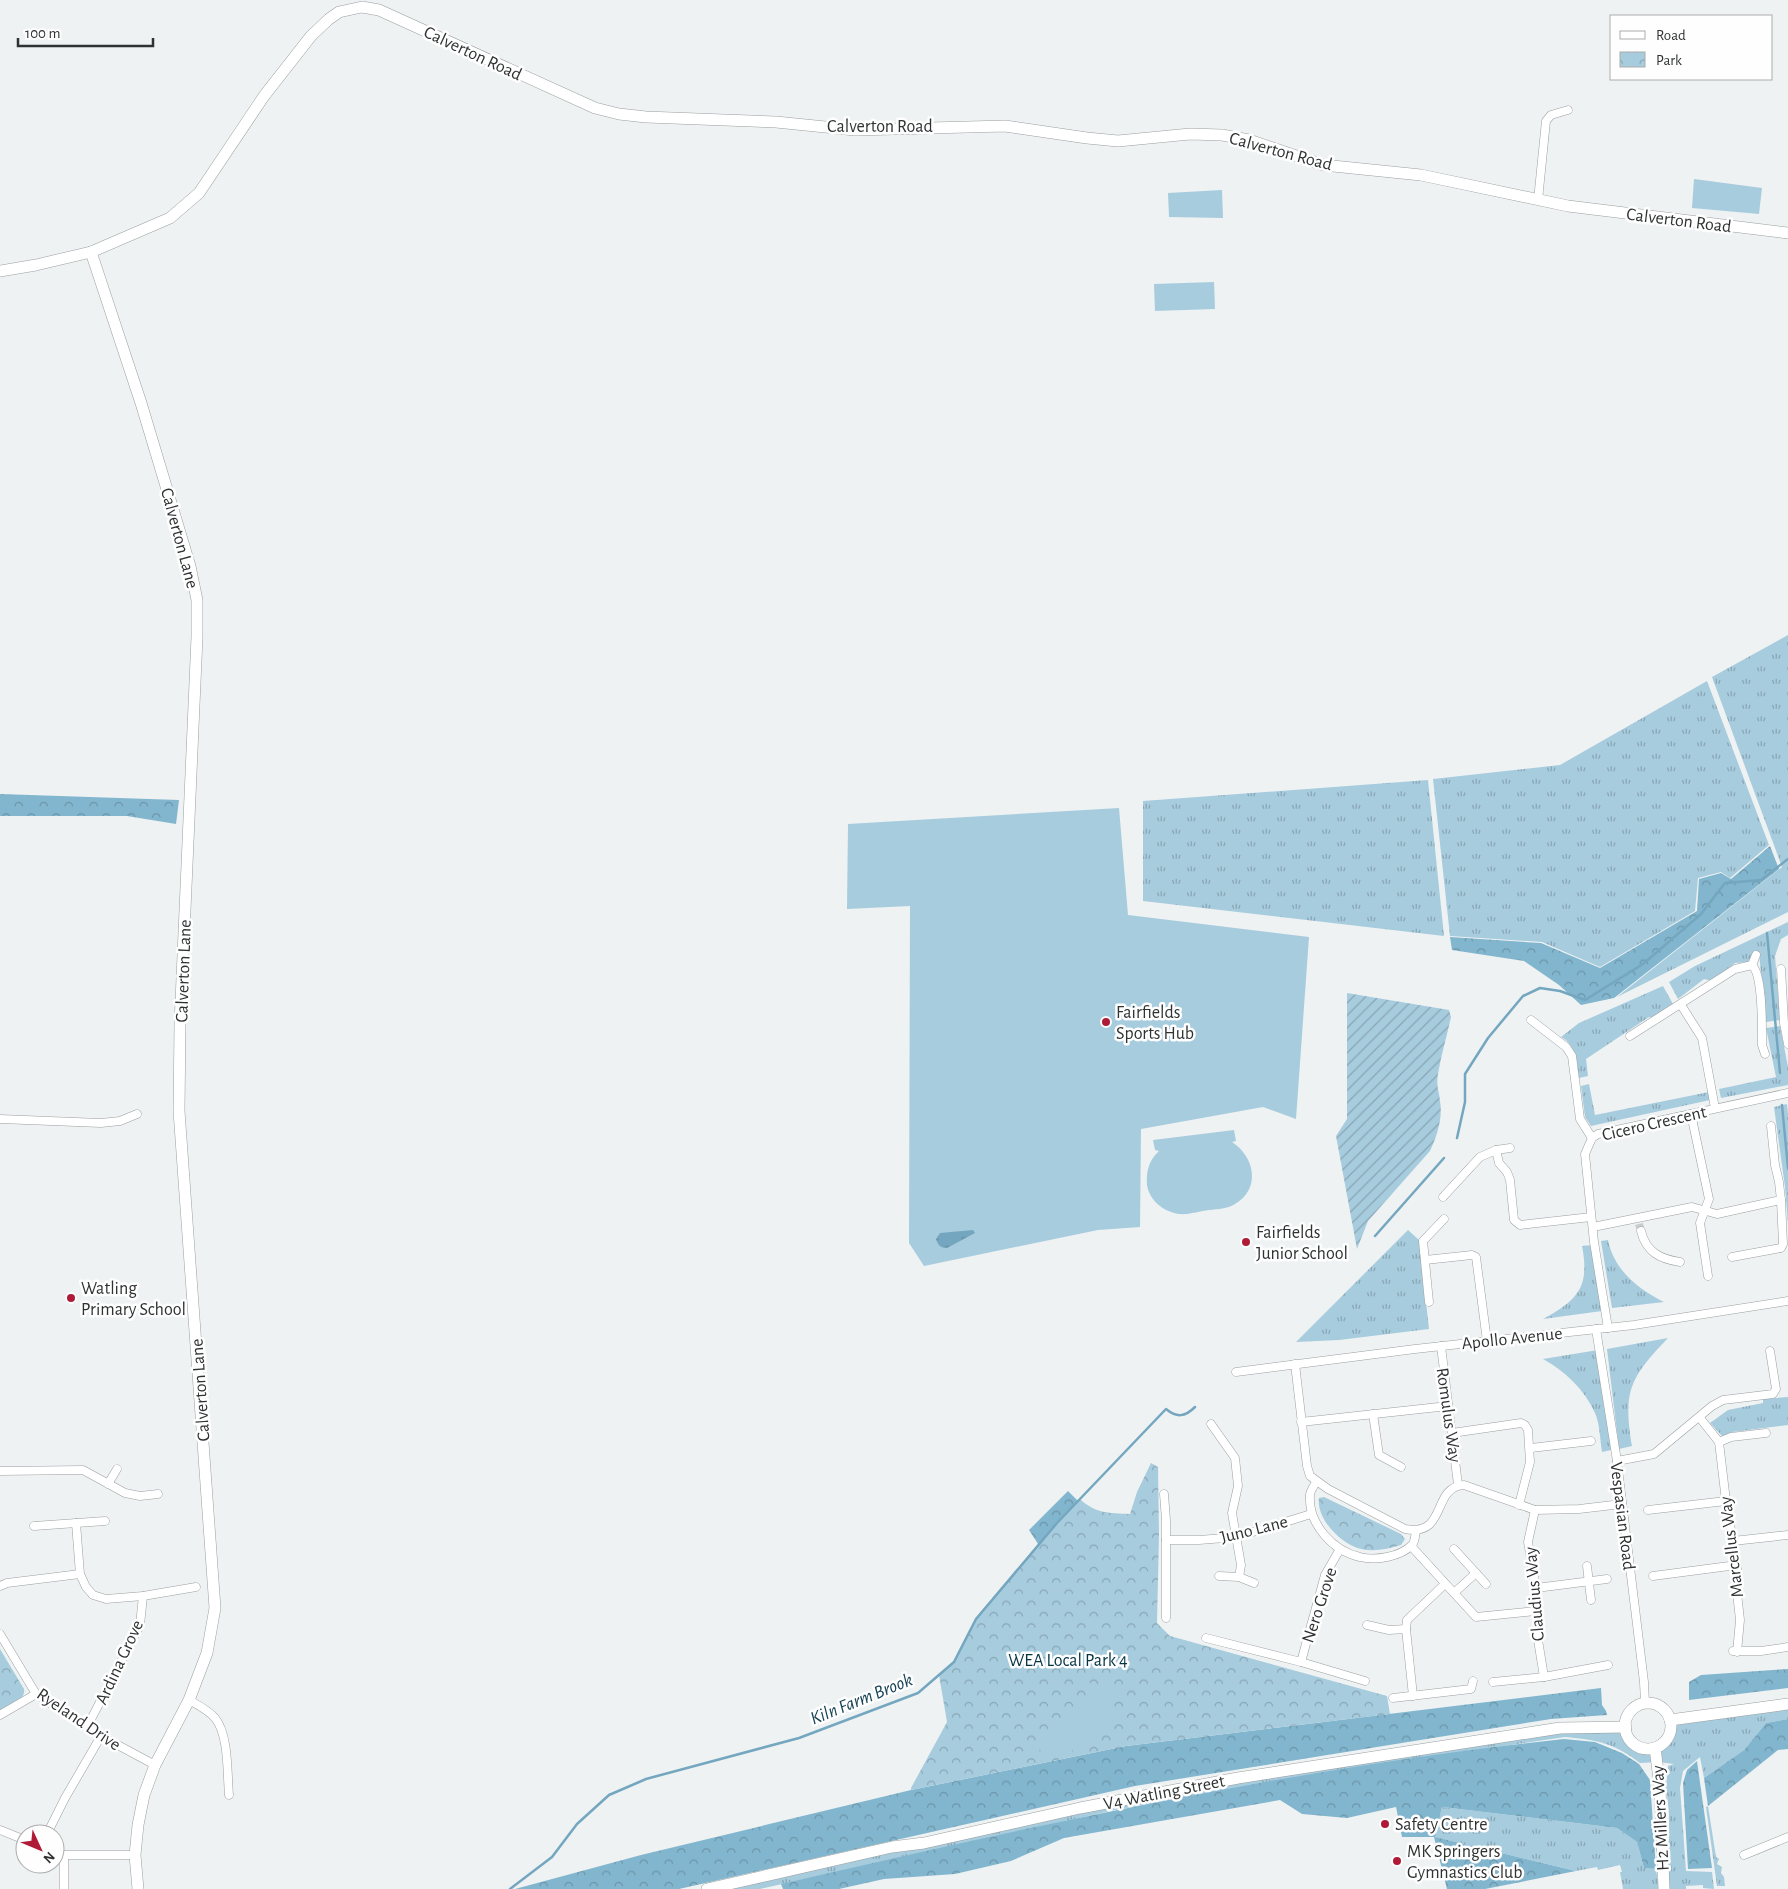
<svg xmlns="http://www.w3.org/2000/svg" width="1788" height="1889" font-family="'Alegreya Sans',sans-serif">
  <style>
    .grass { fill: url(#grass-tufts) }
    .forest { fill: url(#forest-crowns) }
    .park { fill: url(#park-crowns) }
    .garden { fill: url(#garden-furrows) }
    .pitch { fill: #a7ccde }
    .water { fill: url(#water-ripples) }
    .lines { fill: none; stroke-linecap: round; stroke-linejoin: round }
    .stream { stroke: #74a7bf; stroke-width: 2.5 }
    .street-tunnel { stroke: #c8cccc; stroke-width: 8; stroke-dasharray: 8 4; stroke-linecap: butt }
    .street-casing { stroke: #9b9fa0; stroke-width: 9 }
    .secondary-casing { stroke: #9b9fa0; stroke-width: 12 }
    .street { stroke: #fff; stroke-width: 8 }
    .secondary { stroke: #fff; stroke-width: 11 }
    .poi-dot { fill: #af1b36; stroke: #fefeff; stroke-width: 2 }
    .labels { text-anchor: middle; stroke-width: 5; stroke-linejoin: round; paint-order: stroke }
    .street-label { font-size: 18px; fill: #303232; stroke: #fefeff }
    .poi-label { font-size: 18px; fill: #303232; stroke: #fefeff; text-anchor: start }
    .park-label { font-size: 18px; fill: #053445; stroke: #fefeff }
    .water-label { font-size: 19px; font-style: italic; fill: #174355; stroke: #fefeff }
  </style>
  <defs>
    <pattern id="grass-tufts" width="24" height="20" patternUnits="userSpaceOnUse" patternTransform="scale(1.25)"><rect width="24" height="20" fill="#a7ccde"/><path d="M3 7l-1-3M5 7V3M7 7l1-3M15 17l-1-3M17 17v-4M19 17l1-3" fill="none" stroke="#88a6b5"/></pattern>
    <pattern id="forest-crowns" width="20" height="18" patternUnits="userSpaceOnUse" patternTransform="scale(1.25)"><rect width="20" height="18" fill="#82b6ce"/><path d="M2 6a3 3 0 1 1 6 0M12 15a3 3 0 1 1 6 0" fill="none" stroke="#6b95a8"/></pattern>
    <pattern id="park-crowns" width="20" height="18" patternUnits="userSpaceOnUse" patternTransform="scale(1.25)"><rect width="20" height="18" fill="#a7ccde"/><path d="M2 6a3 3 0 1 1 6 0M12 15a3 3 0 1 1 6 0" fill="none" stroke="#88a6b5"/></pattern>
    <pattern id="garden-furrows" width="10" height="10" patternUnits="userSpaceOnUse" patternTransform="scale(1.25)"><rect width="10" height="10" fill="#a7ccde"/><path d="M-1 1l2-2M0 10L10 0M9 11l2-2" fill="none" stroke="#88a6b5"/></pattern>
    <pattern id="water-ripples" width="26" height="14" patternUnits="userSpaceOnUse" patternTransform="scale(1.25)"><rect width="26" height="14" fill="#74a7bf"/><path d="M2 4q2-2 4 0t4 0M15 11q2-2 4 0t4 0" fill="none" stroke="#60899c"/></pattern>
  </defs>
  <rect width="100%" height="100%" fill="#eef2f3"/>
  <!-- grass -->
  <g class="grass">
    <path d="M1788,635V912L1617,997L1782,867L1712,677Z"/>
    <path d="M1707,681L1769,845L1730,878L1721,872L1698,878L1695,911L1600,967L1542,942L1450,936L1433,779L1560,765Z"/>
    <path d="M1428,780L1444,936L1143,901V801Z"/>
    <path d="M1788,922V935L1781,939L1775,956L1780,1020L1766,1022L1759,953L1754,951L1748,962L1735,963L1712,981L1704,979L1678,999L1669,982L1695,966Z"/>
    <path d="M1663,986L1673,1004L1652,1018L1649,1017L1586,1059L1588,1076L1579,1078C1577,1061 1576,1045 1561,1037L1579,1023Z"/>
    <path d="M1780,1026L1788,1067V1085L1721,1098L1719,1089L1776,1077L1766,1028Z"/>
    <path d="M1589,1084L1595,1115L1709,1092L1710,1100L1591,1126L1585,1117L1581,1086Z"/>
    <path d="M1787,1104L1788,1114V1224L1785,1187L1774,1107Z"/>
    <path d="M1408,1230L1419,1240L1429,1329L1339,1340L1296,1342Z"/>
    <path d="M1608,1240C1614,1270 1638,1289 1664,1302L1612,1308L1601,1241Z"/>
    <path d="M1593,1245L1602,1311L1543,1319C1578,1300 1590,1287 1582,1246Z"/>
    <path d="M1668,1338C1630,1378 1623,1390 1632,1446L1619,1449L1607,1349Z"/>
    <path d="M1598,1350L1611,1450L1602,1452C1600,1440 1600,1424 1595,1413C1584,1389 1566,1372 1543,1359Z"/>
    <path d="M1788,1397V1425L1732,1432L1723,1437L1710,1423L1728,1410L1763,1403V1399Z"/>
    <path d="M1788,1706V1719L1766,1723L1744,1750L1704,1778L1700,1757L1683,1771L1680,1788L1686,1871L1712,1872L1714,1889L1703,1888V1885L1686,1886V1889H1669V1813L1666,1787L1668,1766L1674,1764L1658,1762L1640,1763C1614,1743 1597,1740 1565,1737L1297,1777L1115,1810L760,1889H709L1080,1808L1560,1728L1626,1727C1632,1760 1675,1752 1670,1720Z"/>
    <path d="M1708,1806L1716,1857L1719,1859L1717,1864L1722,1867L1721,1873L1724,1877L1725,1886H1717L1706,1807Z"/>
    <path d="M1442,1807L1617,1828L1637,1842L1644,1868L1656,1869L1659,1889H1623L1620,1872H1622L1620,1865L1598,1870L1597,1867L1576,1871L1434,1837Z"/>
  </g>
  <!-- forest -->
  <g class="forest">
    <path d="M0,794L179,800L176,824L127,816H0Z"/>
    <path d="M1770,846L1779,869L1614,998L1581,1005L1559,985L1524,961L1452,950L1450,937L1541,943L1600,968L1697,911L1699,879L1721,873L1731,879Z"/>
    <path d="M1068,1491L1084,1507L1040,1547L1029,1530Z"/>
    <path d="M1788,1669V1688L1689,1700V1682L1701,1675Z"/>
    <path d="M1601,1688L1602,1705L1606,1711L1607,1715L1551,1719L1135,1786L679,1889H515L641,1855L911,1790L1126,1746Z"/>
    <path d="M1788,1719V1749L1778,1750L1708,1806L1704,1778L1744,1750L1766,1723Z"/>
    <path d="M1564,1739L1595,1742L1622,1753L1639,1764L1650,1780L1656,1869L1644,1868L1637,1842L1617,1828L1442,1807L1435,1837L1576,1871L1485,1889H1447L1434,1837H1402L1396,1807L1347,1818L1302,1814L1280,1800L1064,1838L1011,1861L955,1874L884,1879L839,1889H783L781,1884C1039,1824 1300,1767 1564,1739Z"/>
    <path d="M1697,1761L1712,1868L1688,1869L1683,1783L1687,1770Z"/>
  </g>
  <!-- park -->
  <g class="park">
    <path d="M1151,1463L1158,1467L1159,1535L1157,1623L1170,1636L1387,1696L1390,1714L1126,1746L911,1790V1788L947,1722L939,1675L954,1662L976,1619L1057,1523L1080,1499C1096,1514 1109,1513 1130,1514L1137,1492Z"/>
    <path d="M1324,1497L1401,1534L1405,1539L1401,1545C1388,1549 1374,1552 1361,1549C1342,1545 1316,1519 1319,1498Z"/>
    <path d="M0,1649L24,1689C26,1701 9,1706 0,1711Z"/>
  </g>
  <!-- garden -->
  <path class="garden" d="M1347,993L1449,1010L1451,1017C1447,1036 1441,1055 1438,1074C1436,1087 1439,1090 1440,1101C1443,1118 1437,1136 1430,1151L1368,1221L1357,1249L1336,1136L1347,1119Z"/>
  <!-- pitch -->
  <g class="pitch">
    <path d="M1694,179L1762,188L1759,214L1692,208Z"/>
    <path d="M1222,190L1223,218L1169,217L1168,193Z"/>
    <path d="M1214,282L1215,309L1155,311L1154,284Z"/>
    <path d="M1119,808L1128,915L1309,937L1296,1119L1263,1107L1141,1129L1140,1227L1098,1230L924,1266L909,1243L910,906L847,909L848,824Z"/>
    <path d="M1234,1130L1236,1141L1232,1142C1255,1157 1261,1189 1235,1204C1227,1209 1218,1209 1209,1210C1200,1211 1188,1215 1179,1214C1164,1212 1149,1200 1147,1185C1146,1171 1149,1160 1159,1151L1155,1150L1153,1140Z"/>
    <path d="M1087,1682L1110,1690L1115,1719L1069,1753L1043,1758L1037,1741L1070,1709L1076,1714L1091,1697L1082,1689Z"/>
  </g>
  <!-- water -->
  <path class="water" d="M973,1230L975,1233L947,1248C940,1248 938,1245 936,1239L940,1233Z"/>
  <g class="lines">
    <!-- stream -->
    <g class="stream">
      <path d="M1767,933L1780,1073"/>
      <path d="M1782,1105L1788,1168"/>
      <path d="M1457,1138L1465,1102V1074L1488,1038L1523,996L1540,988L1560,991L1585,1000L1643,964L1701,914L1725,883L1761,880L1788,859"/>
      <path d="M1375,1236L1444,1158"/>
      <path d="M510,1889L552,1857L577,1824L609,1795L646,1779L799,1738L918,1693L954,1662L976,1619L1057,1523L1166,1409C1177,1418 1185,1417 1195,1407"/>
    </g>
    <!-- street-tunnel -->
    <path class="street-tunnel" d="M1639,1224L1641,1231"/>
    <!-- street casing -->
    <g class="street-casing">
      <g id="street">
        <path d="M1538,200L1546,121L1551,115L1568,110"/>
        <path d="M1752,965L1756,955"/>
        <path d="M1781,969L1784,1023L1788,1044"/>
        <path d="M1681,1005L1702,1038L1715,1108"/>
        <path d="M1531,1020L1566,1047L1572,1056L1580,1119L1592,1138"/>
        <path d="M1630,1036L1735,969L1752,965C1763,975 1762,1029 1762,1045L1765,1054"/>
        <path d="M1691,1114L1709,1199L1700,1223L1708,1276"/>
        <path d="M0,1119L101,1123L120,1121L137,1114"/>
        <path d="M1496,1150L1499,1163L1507,1172L1510,1180L1514,1220L1520,1225L1591,1217"/>
        <path d="M1443,1197L1480,1157L1496,1150L1510,1148"/>
        <path d="M1593,1227L1692,1207L1717,1214L1781,1200"/>
        <path d="M1641,1231C1646,1252 1660,1259 1680,1262"/>
        <path d="M1732,1257L1781,1248L1783,1244L1781,1200L1779,1182L1775,1165L1771,1126"/>
        <path d="M1425,1260L1472,1255L1476,1257L1487,1341"/>
        <path d="M1429,1302L1423,1241L1444,1219"/>
        <path d="M1608,1328L1594,1242L1585,1154L1592,1138L1598,1134L1626,1128L1788,1093"/>
        <path d="M1596,1329L1617,1461L1644,1682L1645,1703"/>
        <path d="M1441,1346L1458,1485"/>
        <path d="M1295,1364L1307,1466L1310,1476L1328,1489L1405,1529C1448,1537 1431,1487 1464,1485L1535,1510L1579,1509L1622,1504"/>
        <path d="M1236,1372L1415,1349L1634,1325L1788,1301"/>
        <path d="M1373,1414L1379,1455L1401,1467"/>
        <path d="M1700,1418L1719,1442L1726,1501L1737,1565V1593L1740,1620L1737,1652"/>
        <path d="M1301,1422L1448,1406"/>
        <path d="M1211,1424L1235,1458L1238,1486L1232,1513L1241,1565L1239,1577"/>
        <path d="M1452,1433L1521,1423L1525,1425L1528,1430L1530,1462L1519,1505"/>
        <path d="M1719,1442L1731,1437L1766,1433"/>
        <path d="M1531,1448L1591,1441"/>
        <path d="M1617,1461L1654,1454L1712,1406L1723,1400L1773,1394L1776,1389L1770,1351"/>
        <path d="M0,1471L83,1470L125,1493L140,1496L158,1494"/>
        <path d="M1316,1482C1314,1486 1310,1491 1310,1495C1308,1524 1333,1551 1360,1557C1375,1561 1400,1557 1412,1545C1415,1542 1415,1536 1416,1531"/>
        <path d="M108,1484L117,1469"/>
        <path d="M1164,1494L1166,1520V1618"/>
        <path d="M1535,1510L1528,1542L1536,1588L1535,1611L1540,1625L1538,1640L1544,1677"/>
        <path d="M1648,1510L1726,1501"/>
        <path d="M76,1523L80,1574L86,1587L93,1595L106,1599L143,1596L196,1587"/>
        <path d="M34,1526L105,1521"/>
        <path d="M1166,1540H1199L1237,1537L1311,1514"/>
        <path d="M1733,1541L1788,1535"/>
        <path d="M1411,1546L1476,1617L1535,1611"/>
        <path d="M1454,1549L1486,1584"/>
        <path d="M1587,1566L1591,1600"/>
        <path d="M1219,1576L1239,1577L1254,1583"/>
        <path d="M1653,1576L1737,1565"/>
        <path d="M0,1586L7,1583L80,1574"/>
        <path d="M1536,1588L1607,1579"/>
        <path d="M1454,1593L1476,1573"/>
        <path d="M1367,1625L1389,1630L1406,1629"/>
        <path d="M0,1634L36,1694L101,1736L155,1765"/>
        <path d="M1206,1638L1301,1662L1365,1681"/>
        <path d="M1733,1651H1761L1788,1647"/>
        <path d="M1301,1662L1325,1575L1340,1549"/>
        <path d="M1493,1682L1544,1677L1608,1665"/>
        <path d="M1413,1696L1406,1629L1407,1620L1445,1584"/>
        <path d="M1393,1698L1471,1689L1473,1681"/>
        <path d="M189,1700C198,1705 208,1710 215,1718C229,1735 227,1773 229,1795"/>
        <path d="M0,1715L36,1694"/>
        <path d="M87,1727L140,1625L143,1596"/>
        <path d="M0,1830L25,1840"/>
        <path d="M47,1834L65,1798L101,1736"/>
        <path d="M55,1851L64,1855H135"/>
        <path d="M1744,1855L1788,1837"/>
        <path d="M64,1889V1855"/>
      </g>
    </g>
    <!-- secondary casing -->
    <g class="secondary-casing">
      <g id="secondary">
        <path d="M91,252L141,403L190,566L197,600V637L180,1024L179,1111L215,1608L207,1653L189,1700L155,1765L144,1795L138,1825L135,1855L138,1889"/>
        <path d="M0,271L36,265L91,252L170,218L199,193L264,96L311,36L329,19L339,12L362,7L379,10L595,108L619,114L646,117L776,122L855,130L1005,126L1087,138L1118,141L1190,134L1222,135L1249,140L1323,165L1421,175L1568,206L1788,233"/>
        <circle cx="1648" cy="1726" r="23"/>
        <path d="M1670,1720L1788,1704"/>
        <path d="M1655,1748L1660,1787L1664,1889"/>
        <path d="M707,1889L892,1847L924,1843L1080,1808L1238,1778L1560,1728L1626,1727"/>
      </g>
    </g>
    <!-- street -->
    <use href="#street" class="street"/>
    <!-- secondary -->
    <use href="#secondary" class="secondary"/>
  </g>
  <!-- markers -->
  <g class="poi-dot">
    <circle cx="1106" cy="1022" r="5"/>
    <circle cx="1246" cy="1242" r="5"/>
    <circle cx="71" cy="1298" r="5"/>
    <circle cx="1385" cy="1824" r="5"/>
    <circle cx="1397" cy="1861" r="5"/>
  </g>
  <g class="labels">
    <!-- street labels -->
    <g class="street-label">
      <text transform="translate(473 53) rotate(25)" y="6">Calverton Road</text>
      <text x="880" y="132">Calverton Road</text>
      <text transform="translate(1281 151) rotate(15)" y="6">Calverton Road</text>
      <text transform="translate(1679 220) rotate(7)" y="6">Calverton Road</text>
      <text transform="translate(180 538) rotate(75)" y="6">Calverton Lane</text>
      <text transform="translate(183 971) rotate(-88)" y="6">Calverton Lane</text>
      <text transform="translate(1654 1123) rotate(-13)" y="6">Cicero Crescent</text>
      <text transform="translate(1512 1338) rotate(-6)" y="6">Apollo Avenue</text>
      <text transform="translate(200 1390) rotate(-94)" y="6">Calverton Lane</text>
      <text transform="translate(1449 1415) rotate(82)" y="6">Romulus Way</text>
      <text transform="translate(1623 1516) rotate(83)" y="6">Vespasian Road</text>
      <text transform="translate(1254 1529) rotate(-14)" y="6">Juno Lane</text>
      <text transform="translate(1731 1547) rotate(-97)" y="6">Marcellus Way</text>
      <text transform="translate(1534 1594) rotate(-95)" y="6">Claudius Way</text>
      <text transform="translate(1319 1605) rotate(-72)" y="6">Nero Grove</text>
      <text transform="translate(119 1662) rotate(-65)" y="6">Ardina Grove</text>
      <text transform="translate(79 1719) rotate(34)" y="6">Ryeland Drive</text>
      <text transform="translate(1164 1792) rotate(-11)" y="6">V4 Watling Street</text>
      <text transform="translate(1660 1818) rotate(-93)" y="6">H2 Millers Way</text>
    </g>
    <!-- poi labels -->
    <g class="poi-label">
      <text x="1116" y="1018">Fairfields<tspan x="1116" dy="21">Sports Hub</tspan></text>
      <text x="1256" y="1238">Fairfields<tspan x="1256" dy="21">Junior School</tspan></text>
      <text x="81" y="1294">Watling<tspan x="81" dy="21">Primary School</tspan></text>
      <text x="1395" y="1830">Safety Centre</text>
      <text x="1407" y="1857">MK Springers<tspan x="1407" dy="21">Gymnastics Club</tspan></text>
    </g>
    <!-- park labels -->
    <g class="park-label">
      <text x="1068" y="1666">WEA Local Park 4</text>
    </g>
    <!-- water labels -->
    <g class="water-label">
      <text transform="translate(861 1698) rotate(-22)" y="7">Kiln Farm Brook</text>
    </g>
  </g>
  <!-- legend -->
  <rect x="1610" y="15" width="162" height="65" fill="#fefeff" stroke="#acacad"/>
  <rect x="1620" y="31" width="25" height="8" fill="#ffffff" stroke="#acacad"/>
  <text x="1656" y="40" font-size="15" fill="#303232">Road</text>
  <rect x="1620" y="52" width="25" height="15" fill="url(#park-crowns)" stroke="#acacad"/>
  <text x="1656" y="65" font-size="15" fill="#303232">Park</text>
  <!-- north arrow -->
  <g transform="translate(40 1849) rotate(134)"><circle r="24" fill="#fefeff" stroke="#acacad"/>
  <path d="M0-4L9 19L0 12L-9 19Z" fill="#af1b36"/>
  <text y="-8" font-size="14" font-weight="bold" text-anchor="middle" fill="#303232">N</text>
  </g>
  <!-- scale -->
  <path d="M18 38v8h135v-8" fill="none" stroke="#303232" stroke-width="2.5"/>
  <text x="25" y="38" font-size="15" fill="#303232" stroke="#fefeff" stroke-width="4" paint-order="stroke">100 m</text>
</svg>
